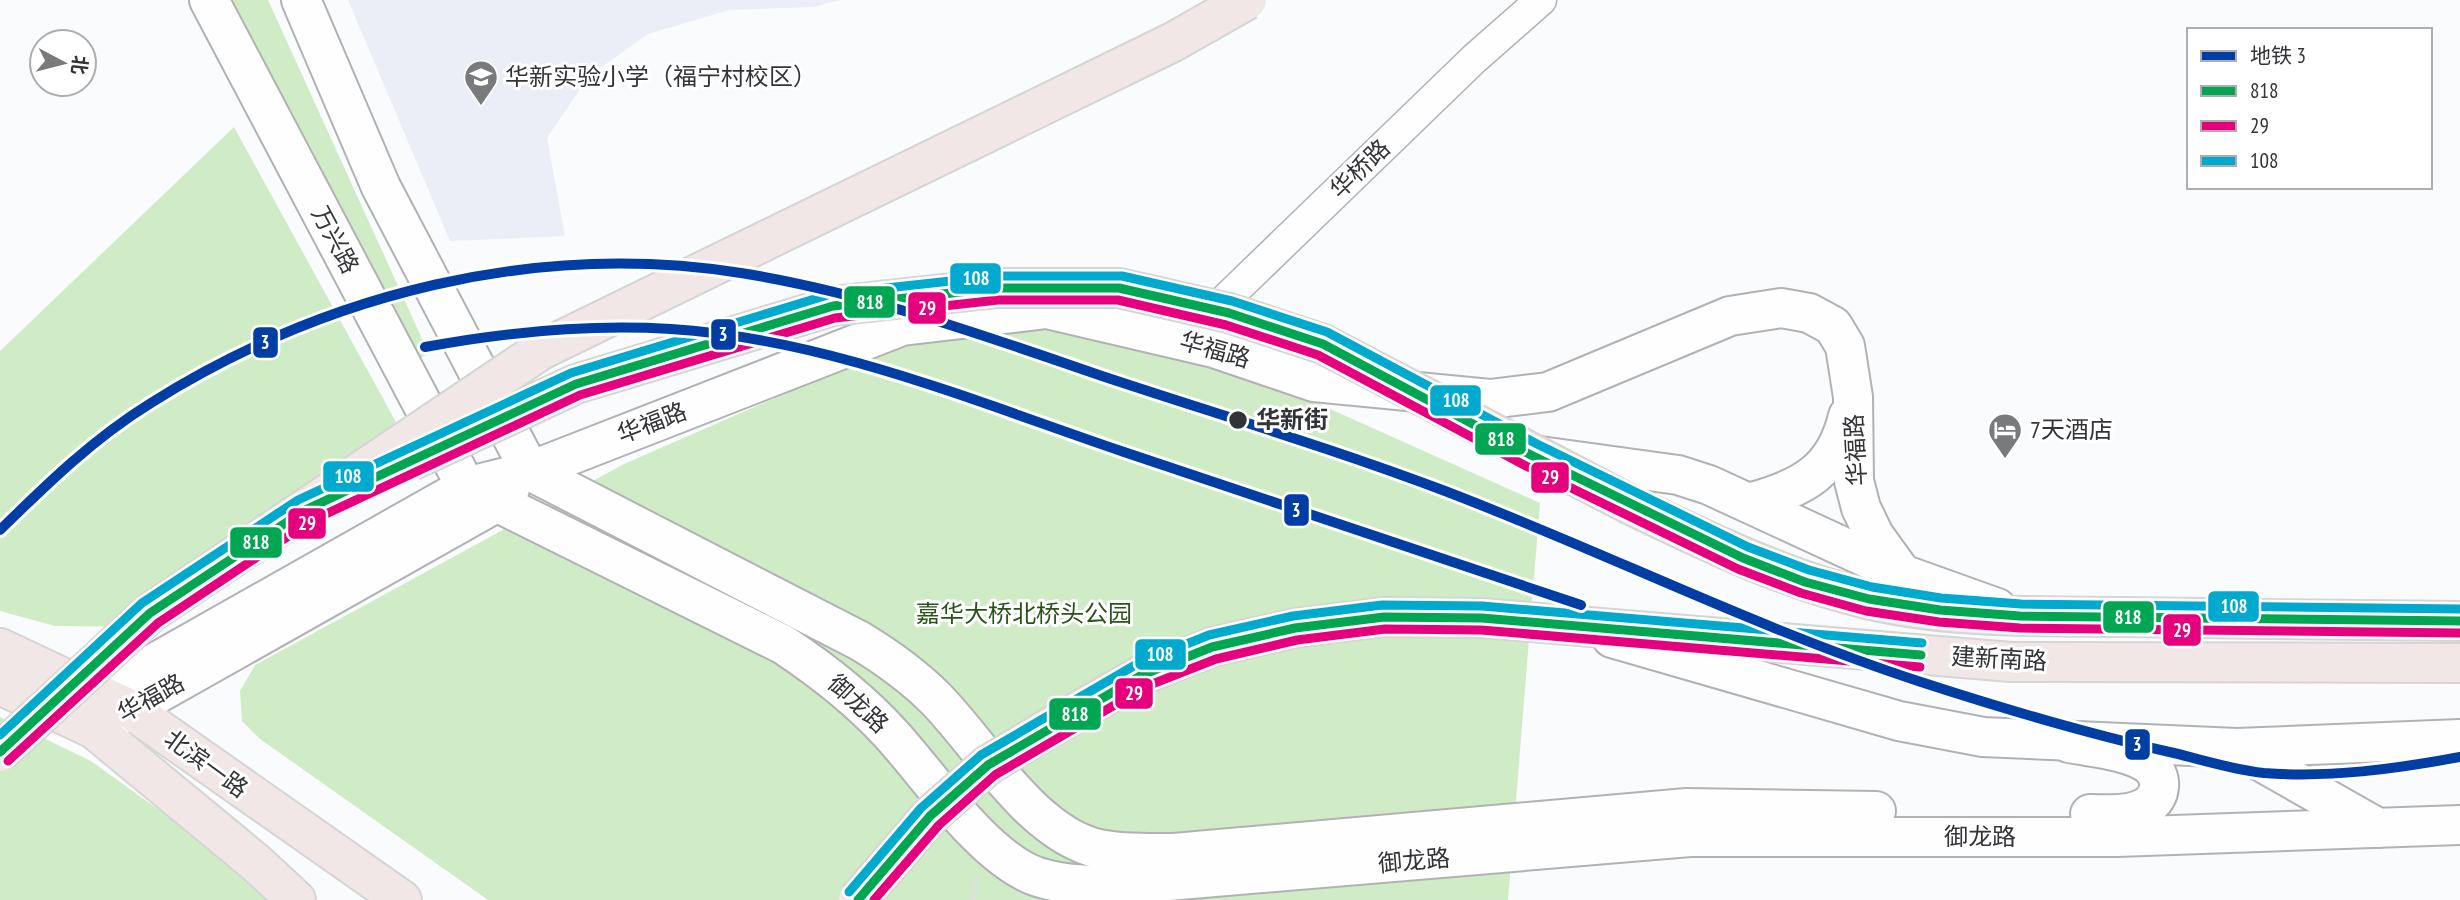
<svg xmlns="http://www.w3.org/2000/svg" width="2460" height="900" font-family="'PT Sans Narrow','Noto Sans SC',sans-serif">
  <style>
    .built { fill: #ebeef6 }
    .green { fill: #d0ecc7 }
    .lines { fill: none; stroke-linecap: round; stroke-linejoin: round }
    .street-casing { stroke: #b1b2b4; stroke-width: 33 }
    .secondary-casing { stroke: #b1b2b4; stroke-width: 42 }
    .primary-casing { stroke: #d5d5d6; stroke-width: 42 }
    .path { stroke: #e0e0e1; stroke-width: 4.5; stroke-dasharray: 7 3.5; stroke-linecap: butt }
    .street { stroke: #fefeff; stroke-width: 30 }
    .secondary { stroke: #fefeff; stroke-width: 38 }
    .primary { stroke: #f0e7e6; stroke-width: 38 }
    .primary-bridge-casing { stroke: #d5d5d6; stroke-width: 42; stroke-linecap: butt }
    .primary-bridge { stroke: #f0e7e6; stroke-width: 38 }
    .bus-1-casing { stroke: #fff; stroke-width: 14 }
    .bus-2-casing { stroke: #fff; stroke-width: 14 }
    .bus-3-casing { stroke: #fff; stroke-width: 14 }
    .bus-1 { stroke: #00a651; stroke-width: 9 }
    .bus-2 { stroke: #e5007d; stroke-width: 9 }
    .bus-3 { stroke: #00a9ce; stroke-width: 9 }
    .metro-1-casing { stroke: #fff; stroke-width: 16 }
    .metro-1 { stroke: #003da5; stroke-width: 10 }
    .stop-dot { fill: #333437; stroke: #fff; stroke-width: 2.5 }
    .labels { text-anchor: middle; stroke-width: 6; stroke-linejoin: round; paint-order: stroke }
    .poi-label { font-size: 24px; fill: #333437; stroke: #fff; text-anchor: start }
    .street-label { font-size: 24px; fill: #333437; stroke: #fff }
    .stop-label { font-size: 24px; font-weight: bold; fill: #333437; stroke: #fff; text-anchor: start }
    .park-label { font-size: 24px; fill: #2c521b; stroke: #fff }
    .line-badge { stroke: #fff; stroke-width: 2.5 }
    .badge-label { font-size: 19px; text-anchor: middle; font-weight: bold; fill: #fff }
  </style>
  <rect width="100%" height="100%" fill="#fafbfd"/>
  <!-- built -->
  <path class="built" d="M348,0H840L814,7L729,10L648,34L589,76L547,138L565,236L450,241Z"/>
  <!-- green -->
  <g class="green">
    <path d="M232,0H268L429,354L413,361Z"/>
    <path d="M234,127L402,433L145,627L55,626L0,611V351Z"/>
    <path d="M1040,322L1182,357L1319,404L1540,503L1508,900H488L260,739L242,721L240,691L255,665L624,464L901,343Z"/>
    <path d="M0,717L91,761L241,869L272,900H0Z"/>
  </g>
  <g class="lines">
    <!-- street casing -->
    <g class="street-casing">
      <path id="street" d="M1203,321L1474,59L1541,0"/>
    </g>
    <!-- secondary casing -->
    <g class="secondary-casing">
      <g id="secondary">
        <path d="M209,0L466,487L784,645C823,671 858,698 890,733C929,775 984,859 1038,877C1069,887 1102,885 1133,884L1690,837H2117L2460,825"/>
        <path d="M301,0L381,187L530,471"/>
        <path d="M1540,456L1678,475L1709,485L1902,574L1997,608"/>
        <path d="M530,471L860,641C888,658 913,676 936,699C982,746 1032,834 1099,849C1123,854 1149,853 1174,853L1687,808L1876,811"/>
        <path d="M1752,502C1803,488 1835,471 1848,416"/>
        <path d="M1612,638L1899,721L1983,737L2237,748L2460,739"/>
        <path d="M75,708L466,487L530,471L902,326L1047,309L1214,348L1314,382L1490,399L1548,392L1730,316L1781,308L1809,313L1833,326L1845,346L1853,397L1854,481L1861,508L1874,535L1902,574"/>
        <path d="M102,725L494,504L510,489"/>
        <path d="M2069,743C2094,748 2127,750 2148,764C2156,770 2160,778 2159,787C2156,817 2112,815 2090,814"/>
        <path d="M2237,748L2378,828"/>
      </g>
    </g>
    <!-- primary casing -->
    <g class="primary-casing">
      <g id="primary">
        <path d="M1631,505C1708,542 1784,579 1867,599C1951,619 2040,616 2126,617C2237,619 2349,620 2460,621"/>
        <path d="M0,648L130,709L402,900"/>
        <path d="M0,685L94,729L255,862L296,900"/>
        <path d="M1056,724L1142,675L1212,647L1295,628L1384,617L1482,618L2011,662L2460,663"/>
      </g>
    </g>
    <!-- path -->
    <path class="path" d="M973,900L977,875"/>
    <!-- street -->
    <use href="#street" class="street"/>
    <!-- secondary -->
    <use href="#secondary" class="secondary"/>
    <!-- primary -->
    <use href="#primary" class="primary"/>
    <!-- primary-bridge casing -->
    <g class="primary-bridge-casing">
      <g id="primary-bridge">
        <path d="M411,461L576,384L833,306L997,288H1119L1229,313L1323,344L1631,505"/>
        <path d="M0,752L150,613L541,350L1173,42L1247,0"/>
        <path d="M858,900L930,816L988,765L1056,724"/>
      </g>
    </g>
    <!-- primary-bridge -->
    <use href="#primary-bridge" class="primary-bridge"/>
    <!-- bus-1 casing -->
    <g class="bus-1-casing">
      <g id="bus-1">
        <path d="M0,752L150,613L305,510L576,384L833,306L997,288H1119L1229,313L1323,344L1531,455L1743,558L1805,582L1869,599L1940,610L2020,616L2460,621"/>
        <path d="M858,900L930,816L988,765L1142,675L1212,647L1295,628L1384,617L1482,618L1921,655"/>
      </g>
    </g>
    <!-- bus-2 casing -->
    <g class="bus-2-casing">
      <g id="bus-2">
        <path d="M8,761L158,623L311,521L580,395L835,318L998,300H1118L1226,325L1318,355L1526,466L1738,569L1801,593L1866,611L1939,622L2020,628L2460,633"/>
        <path d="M874,900L939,825L995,775L1147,686L1216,659L1297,640L1385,629L1481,630L1920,667"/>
      </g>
    </g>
    <!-- bus-3 casing -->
    <g class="bus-3-casing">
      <g id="bus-3">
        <path d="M0,735L142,603L298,500L571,373L831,294L997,276H1122L1232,301L1327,332L1537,444L1748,547L1809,570L1872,587L1941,598L2021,604L2460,609"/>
        <path d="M849,892L921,808L981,755L1137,664L1209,635L1293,616L1382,605L1482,606L1922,643"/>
      </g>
    </g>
    <!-- bus-1 -->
    <use href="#bus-1" class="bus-1"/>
    <!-- bus-2 -->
    <use href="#bus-2" class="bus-2"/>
    <!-- bus-3 -->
    <use href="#bus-3" class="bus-3"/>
    <!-- metro-1 casing -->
    <g class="metro-1-casing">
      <g id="metro-1">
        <path d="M425,347C506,332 588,324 671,329C828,339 976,402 1124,452C1276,503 1428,555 1581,605"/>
        <path d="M0,530C47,484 94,438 151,403C326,293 536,241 741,273C867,293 988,337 1108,378C1220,415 1334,449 1445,491C1605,552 1758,629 1921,682C2004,709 2088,734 2174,753C2203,760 2234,770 2264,773C2329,778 2396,769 2460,757"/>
      </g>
    </g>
    <!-- metro-1 -->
    <use href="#metro-1" class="metro-1"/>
  </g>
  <!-- icons -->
  <defs>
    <g id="school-pin" transform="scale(1.75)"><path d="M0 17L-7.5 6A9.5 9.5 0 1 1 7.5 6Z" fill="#797a7c" stroke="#fff"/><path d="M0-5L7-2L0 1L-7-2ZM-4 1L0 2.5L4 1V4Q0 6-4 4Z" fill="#fff"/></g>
    <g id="hotel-pin" transform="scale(1.75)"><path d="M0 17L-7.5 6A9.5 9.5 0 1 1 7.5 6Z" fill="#797a7c" stroke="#fff"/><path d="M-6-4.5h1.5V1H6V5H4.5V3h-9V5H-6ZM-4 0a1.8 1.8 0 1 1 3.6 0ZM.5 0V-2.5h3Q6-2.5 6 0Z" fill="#fff"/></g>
  </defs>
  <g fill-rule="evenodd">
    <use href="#school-pin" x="481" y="77"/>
    <use href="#hotel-pin" x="2005" y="430"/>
  </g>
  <!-- markers -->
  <circle class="stop-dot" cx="1238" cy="420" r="10"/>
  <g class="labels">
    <!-- poi labels -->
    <g class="poi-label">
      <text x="505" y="85">华新实验小学（福宁村校区）</text>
      <text x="2030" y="438">7天酒店</text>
    </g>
    <!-- street labels -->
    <g class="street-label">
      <text transform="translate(1360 169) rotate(-44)" y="8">华桥路</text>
      <text transform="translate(335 240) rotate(62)" y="8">万兴路</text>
      <text transform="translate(1215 350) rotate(16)" y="8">华福路</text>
      <text transform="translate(652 423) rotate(-21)" y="8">华福路</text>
      <text transform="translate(1856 450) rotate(-93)" y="8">华福路</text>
      <text transform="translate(1999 659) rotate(3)" y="8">建新南路</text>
      <text transform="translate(151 698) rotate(-29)" y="8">华福路</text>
      <text transform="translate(858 704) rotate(43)" y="8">御龙路</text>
      <text transform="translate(206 764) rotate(36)" y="8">北滨一路</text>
      <text x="1980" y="845">御龙路</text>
      <text transform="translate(1414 861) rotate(-5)" y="8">御龙路</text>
    </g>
    <!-- stop labels -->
    <g class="stop-label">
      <text x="1256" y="428">华新街</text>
    </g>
    <!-- park labels -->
    <g class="park-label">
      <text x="1024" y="622">嘉华大桥北桥头公园</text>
    </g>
  </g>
  <g class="line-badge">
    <rect x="949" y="262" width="53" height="33" rx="7" fill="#00a9ce"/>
    <rect x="843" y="285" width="53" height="34" rx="7" fill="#00a651"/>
    <rect x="907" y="291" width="40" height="34" rx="7" fill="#e5007d"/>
    <rect x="710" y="318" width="27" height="33" rx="7" fill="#003da5"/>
    <rect x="252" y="326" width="27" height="33" rx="7" fill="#003da5"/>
    <rect x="1429" y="384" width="53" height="33" rx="7" fill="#00a9ce"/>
    <rect x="1474" y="422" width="53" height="34" rx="7" fill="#00a651"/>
    <rect x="322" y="460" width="53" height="33" rx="7" fill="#00a9ce"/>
    <rect x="1530" y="461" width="40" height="33" rx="7" fill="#e5007d"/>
    <rect x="1283" y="493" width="27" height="34" rx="7" fill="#003da5"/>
    <rect x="287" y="507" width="40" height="33" rx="7" fill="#e5007d"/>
    <rect x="229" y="526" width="54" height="33" rx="7" fill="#00a651"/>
    <rect x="2207" y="590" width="53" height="33" rx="7" fill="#00a9ce"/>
    <rect x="2102" y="600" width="53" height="34" rx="7" fill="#00a651"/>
    <rect x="2162" y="613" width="40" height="34" rx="7" fill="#e5007d"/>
    <rect x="1134" y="638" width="53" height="33" rx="7" fill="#00a9ce"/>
    <rect x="1114" y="677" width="40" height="33" rx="7" fill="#e5007d"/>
    <rect x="1048" y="697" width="54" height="34" rx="7" fill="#00a651"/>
    <rect x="2124" y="728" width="27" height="33" rx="7" fill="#003da5"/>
  </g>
  <g class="badge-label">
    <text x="976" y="285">108</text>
    <text x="870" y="309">818</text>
    <text x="927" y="315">29</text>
    <text x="723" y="341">3</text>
    <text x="265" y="349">3</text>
    <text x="1456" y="407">108</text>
    <text x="1501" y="446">818</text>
    <text x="348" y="483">108</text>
    <text x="1550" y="484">29</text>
    <text x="1296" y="517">3</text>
    <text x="307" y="530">29</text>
    <text x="256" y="549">818</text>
    <text x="2234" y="613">108</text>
    <text x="2128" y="624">818</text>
    <text x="2182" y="637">29</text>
    <text x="1160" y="661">108</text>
    <text x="1134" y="700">29</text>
    <text x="1075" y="721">818</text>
    <text x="2137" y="751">3</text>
  </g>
  <!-- legend -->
  <rect x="2187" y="28" width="245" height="161" fill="#ffffff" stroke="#adaeaf" stroke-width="2"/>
  <rect x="2201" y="51" width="35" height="10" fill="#003da5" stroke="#adaeaf" stroke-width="2"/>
  <text x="2250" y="63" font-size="21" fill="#333437">地铁 3</text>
  <rect x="2201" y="86" width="35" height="10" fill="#00a651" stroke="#adaeaf" stroke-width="2"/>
  <text x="2250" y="98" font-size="21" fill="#333437">818</text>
  <rect x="2201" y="121" width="35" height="10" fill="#e5007d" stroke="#adaeaf" stroke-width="2"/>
  <text x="2250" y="133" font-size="21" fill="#333437">29</text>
  <rect x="2201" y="156" width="35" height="10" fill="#00a9ce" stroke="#adaeaf" stroke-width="2"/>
  <text x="2250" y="168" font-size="21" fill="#333437">108</text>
  <!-- north arrow -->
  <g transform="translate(63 63) rotate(97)"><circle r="33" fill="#ffffff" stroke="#adaeaf" stroke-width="2"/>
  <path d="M0-5L12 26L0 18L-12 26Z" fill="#797a7c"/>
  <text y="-10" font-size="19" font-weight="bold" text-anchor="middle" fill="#333437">北</text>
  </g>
</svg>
